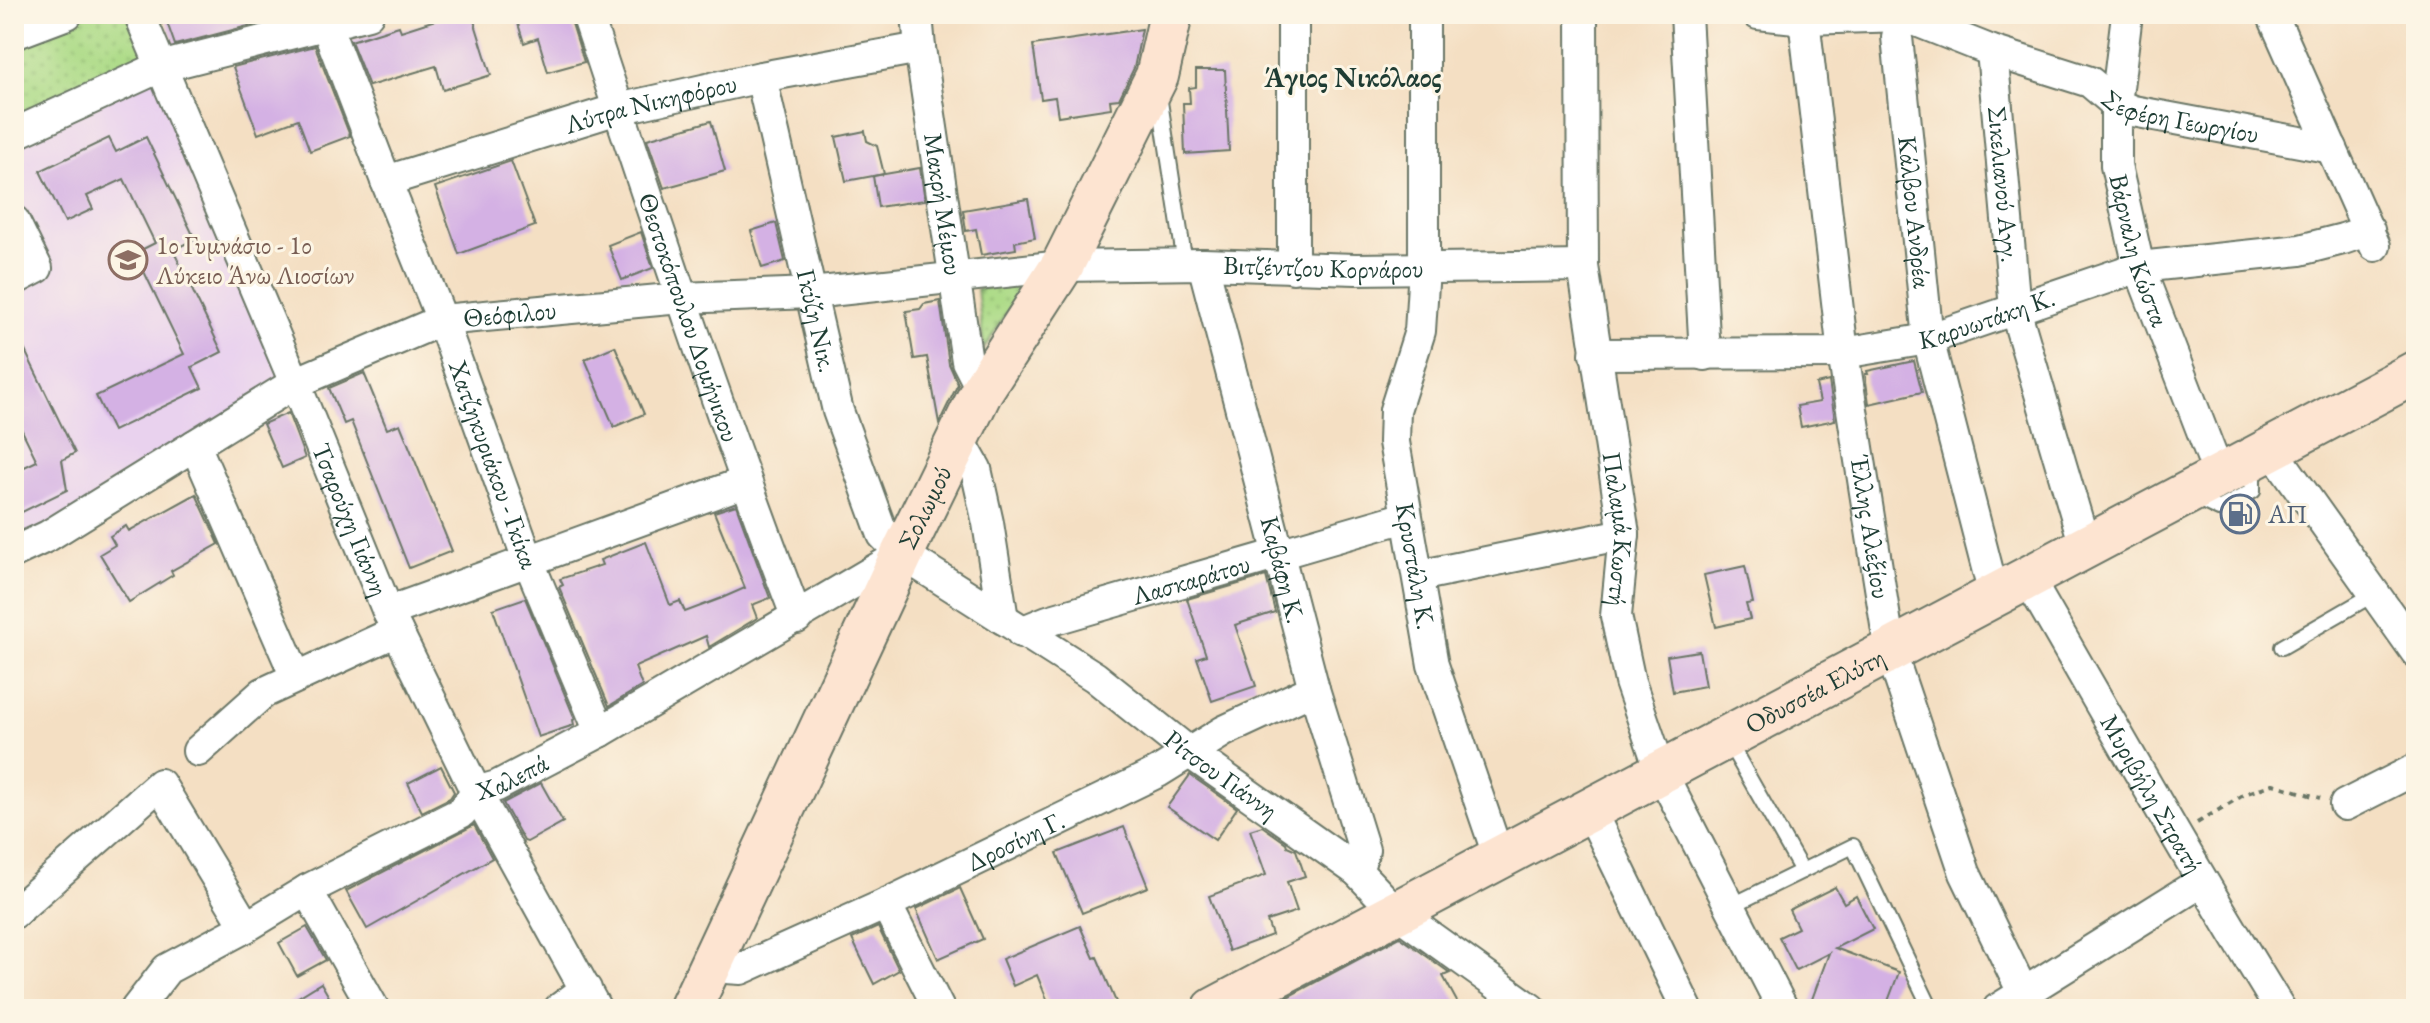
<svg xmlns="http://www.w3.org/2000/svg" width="2430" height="1023" font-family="'EB Garamond',serif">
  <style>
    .built { fill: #e9d2ee }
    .park { fill: url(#park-dots); stroke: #668c5e; stroke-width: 2 }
    .building { fill: #d4b1e4 }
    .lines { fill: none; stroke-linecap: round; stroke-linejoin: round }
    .lane-casing { stroke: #6a7666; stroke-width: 18 }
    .street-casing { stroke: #6a7666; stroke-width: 34 }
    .secondary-casing { stroke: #6a7666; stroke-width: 46 }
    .path { stroke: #6a7666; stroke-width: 4; stroke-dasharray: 6 6; stroke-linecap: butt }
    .lane { stroke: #fff; stroke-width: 14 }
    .street { stroke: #fff; stroke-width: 30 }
    .secondary { stroke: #fde4d1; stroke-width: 42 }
    .labels { text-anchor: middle; stroke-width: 6; stroke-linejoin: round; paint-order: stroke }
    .street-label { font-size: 26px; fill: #1f3d34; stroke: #fcf5e5 }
    .education-label { font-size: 26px; fill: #785e54; stroke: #fcf5e5; text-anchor: start }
    .service-label { font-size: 26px; fill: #4e5e75; stroke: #fcf5e5; text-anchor: start }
    .neighbourhood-label { font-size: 28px; font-weight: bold; fill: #1f3d34; stroke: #fcf5e5 }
  </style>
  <defs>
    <pattern id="park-dots" width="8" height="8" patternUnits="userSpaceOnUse" patternTransform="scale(2)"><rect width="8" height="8" fill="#addb88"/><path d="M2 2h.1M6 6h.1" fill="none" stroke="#94bd76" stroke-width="1.8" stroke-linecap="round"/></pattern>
  </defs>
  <rect width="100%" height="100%" fill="#fcf5e5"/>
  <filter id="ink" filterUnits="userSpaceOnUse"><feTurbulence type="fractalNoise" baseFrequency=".0125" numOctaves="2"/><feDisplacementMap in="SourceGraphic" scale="16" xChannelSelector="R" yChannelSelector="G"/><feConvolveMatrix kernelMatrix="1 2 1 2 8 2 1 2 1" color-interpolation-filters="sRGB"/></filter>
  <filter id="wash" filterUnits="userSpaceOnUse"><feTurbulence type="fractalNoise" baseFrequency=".006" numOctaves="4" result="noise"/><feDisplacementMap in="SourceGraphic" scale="32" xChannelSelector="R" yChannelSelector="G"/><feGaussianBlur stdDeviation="1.8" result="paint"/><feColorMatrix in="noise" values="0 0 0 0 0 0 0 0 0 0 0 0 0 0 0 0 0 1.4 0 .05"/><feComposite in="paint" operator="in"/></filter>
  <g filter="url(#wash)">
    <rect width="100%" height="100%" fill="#f4dfc3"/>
    <!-- built -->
    <path class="built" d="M160,67L295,383L14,552V137Z"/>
    <!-- park -->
    <g class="park">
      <path d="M67,14H139L160,67L14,134V34Z"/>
      <path d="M1024,285L984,349L977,289Z"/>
    </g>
    <g id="blocks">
      <!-- building -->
      <g class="building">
        <path d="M164,14H273L275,19L175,45Z"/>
        <path d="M454,14H472L491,75L443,90L436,66L369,86L351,41L399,26L401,31Z"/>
        <path d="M515,14H569L584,62L548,72L538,38L524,43Z"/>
        <path d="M1142,29L1134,68L1119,99L1110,100L1111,108L1058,116L1055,97L1041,99L1033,45Z"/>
        <path d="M315,46L350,136L310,151L298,119L258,134L233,67Z"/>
        <path d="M1196,70H1225L1229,151L1185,154L1183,103H1190L1189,88L1196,87Z"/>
        <path d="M711,121L725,171L664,188L647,139Z"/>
        <path d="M865,131L867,141L877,146L884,174L846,181L836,137Z"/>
        <path d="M146,137L195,239L173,250L222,352L192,367L202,388L113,431L96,396L184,354L135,253L155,243L124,179L87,196L93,209L65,222L40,171L109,138L116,152Z"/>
        <path d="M511,161L535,226L459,254L435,187Z"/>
        <path d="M920,168L925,200L878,207L873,176Z"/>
        <path d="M1028,199L1035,238L1015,242L1016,249L981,255L976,229L966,231L963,210Z"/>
        <path d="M776,223L785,261L762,268L751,231Z"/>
        <path d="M641,232L653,268L622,280L608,245Z"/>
        <path d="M940,301L949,364L958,384L939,423L927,357L914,359L906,311L920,309L924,304Z"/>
        <path d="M14,328L75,453L62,460L67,490L14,516V472L37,461L14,414Z"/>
        <path d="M615,346L644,414L614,427L585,359Z"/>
        <path d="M1914,361L1922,392L1869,404L1865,374H1868L1867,371Z"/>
        <path d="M364,373L387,429L400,424L452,551L409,568L351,421L344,424L329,388Z"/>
        <path d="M1829,381L1835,420L1801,427L1797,406L1820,402L1816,384Z"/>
        <path d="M288,413L305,458L282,468L263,424Z"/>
        <path d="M196,494L219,544L171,571L173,575L129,602L100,554L115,545L110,536L126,526L129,531Z"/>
        <path d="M736,505L770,598L752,605L757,618L709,647L706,636L635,667L642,686L609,706L559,587L563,585L560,579L602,565L600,560L646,542L670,605L680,601L685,612L722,598L745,588L714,512Z"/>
        <path d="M1745,566L1753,603L1746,604L1750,619L1716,627L1704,575Z"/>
        <path d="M1266,576L1275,612L1235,625L1256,686L1212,701L1197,658L1206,655L1187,599Z"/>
        <path d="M525,598L575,719L573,720L574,725L538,737L493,609Z"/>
        <path d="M1699,651L1705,686L1673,692L1667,656Z"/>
        <path d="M441,766L454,792L450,798L422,812L408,783Z"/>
        <path d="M1190,775L1237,808L1215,840L1167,807Z"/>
        <path d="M541,783L563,822L527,842L524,841L503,803Z"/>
        <path d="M474,825L492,858L367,929L346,891Z"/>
        <path d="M1262,826L1286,843L1287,846L1296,850L1305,876L1287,882L1297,911L1267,921L1272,935L1229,951L1209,896L1266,875L1250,830Z"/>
        <path d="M1124,827L1148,887L1082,913L1057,853Z"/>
        <path d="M1835,887L1844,903L1856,896L1873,929L1835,948L1899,972L1885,1009H1830L1811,1002L1829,953L1796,970L1779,937L1798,928L1789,910Z"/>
        <path d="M960,888L983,939L938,959L916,909Z"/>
        <path d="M1080,926L1094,958L1097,957L1119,1009H1051L1037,975L1013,986L1002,959Z"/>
        <path d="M307,927L326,960L297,976L279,943Z"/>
        <path d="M878,927L899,970L874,984L852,939Z"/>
        <path d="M1400,937L1450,973L1443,976L1461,1009H1265Z"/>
        <path d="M321,983L336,1009H279Z"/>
      </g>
    </g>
  </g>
  <g filter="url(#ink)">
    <use href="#blocks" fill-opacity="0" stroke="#6a7666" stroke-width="2"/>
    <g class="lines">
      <!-- lane casing -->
      <g class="lane-casing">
        <g id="lane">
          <path d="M1159,95L1185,264"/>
          <path d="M2202,501L2219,509L2253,491V474"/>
          <path d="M2282,647L2374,594"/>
          <path d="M1727,739L1802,871"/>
          <path d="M1731,906L1853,846L1931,1009"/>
        </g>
      </g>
      <!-- street casing -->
      <g class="street-casing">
        <g id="street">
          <path id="s1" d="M139,14L295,383L388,612L476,792L596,1009"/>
          <path id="s2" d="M322,14L386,181L442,320L528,560L600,732"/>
          <path id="s3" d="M587,14C654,217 721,419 797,618"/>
          <path id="s4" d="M917,14L920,48L967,361L982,390"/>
          <path id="s5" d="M1424,14V268L1420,331L1395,410L1394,442L1433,665L1499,858"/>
          <path id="s6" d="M1582,14L1583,266L1624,534L1616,616L1630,682L1661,772L1783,1009"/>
          <path d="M1686,14L1705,355"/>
          <path id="s7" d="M1758,14L1804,19L1904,16L1992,51L2090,82L2116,104L2133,111L2332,148"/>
          <path id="s8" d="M1904,14L1897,37L1928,339L1994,595"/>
          <path id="s9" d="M2127,14L2116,104V166L2139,267L2219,475"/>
          <path d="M2272,14L2375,246"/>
          <path id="s10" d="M1804,19L1843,353L1890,650L1965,873L2031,1009"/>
          <path d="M14,34L67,14"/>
          <path id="s11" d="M1992,51L2015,309L2085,546"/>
          <path id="s12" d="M761,77L838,411L883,535L902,554L1095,677L1190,753L1357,871L1396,912L1531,1009"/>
          <path d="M14,134L160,67L368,14"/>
          <path id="s13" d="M386,181L618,109L761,77L920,48"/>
          <path d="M14,221L37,268L14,280"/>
          <path id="s14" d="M1203,264L1314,689L1364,850L1357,871"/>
          <path d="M1293,268V14"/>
          <path id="s15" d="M1595,354L1843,353L1928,339L2139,267L2300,250L2343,239L2369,230"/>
          <path d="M959,439L976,469L988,523L1003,619"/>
          <path d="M195,445L296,677"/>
          <path d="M2271,448L2416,652"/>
          <path id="s16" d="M14,552L48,536L295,383L442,320L681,298L811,293L1062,266L1203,264L1356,269L1583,266"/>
          <path d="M1418,576L1624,534"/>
          <path id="s17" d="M2027,577C2111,722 2192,867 2280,1009"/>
          <path d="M388,612L745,482"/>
          <path id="s18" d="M1021,632L1048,621L1406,517"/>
          <path d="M198,751L263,693L397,631"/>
          <path d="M2345,805L2416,769"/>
          <path d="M1590,810L1687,1009"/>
          <path d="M307,890L374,1009"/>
          <path d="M886,904L939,1009"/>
          <path d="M14,913L160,784L246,927"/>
          <path id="s19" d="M710,967L741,969L886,904L1158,772L1224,731L1314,689"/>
          <path id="s20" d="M136,1009L167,969L246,927L307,890L462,812L476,792L497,786L600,732L902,554"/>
          <path d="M559,1009L586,989"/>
          <path d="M1998,1009L2201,882"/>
        </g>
      </g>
      <!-- secondary casing -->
      <g class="secondary-casing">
        <g id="secondary">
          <path id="s21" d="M690,1009L902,554L982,390L1062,266L1157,76L1171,14"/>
          <path id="s22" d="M1214,1009L2416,372"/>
        </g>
      </g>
      <!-- path -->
      <path class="path" d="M2197,823L2245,794L2273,784L2320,798"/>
      <!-- lane -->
      <use href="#lane" class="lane"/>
      <!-- street -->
      <use href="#street" class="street"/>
      <!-- secondary -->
      <use href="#secondary" class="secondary"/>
    </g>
  </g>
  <!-- icons -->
  <defs>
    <g id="school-ring" transform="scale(2)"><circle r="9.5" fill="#fcf5e5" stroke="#8d6e63" stroke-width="1.5"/><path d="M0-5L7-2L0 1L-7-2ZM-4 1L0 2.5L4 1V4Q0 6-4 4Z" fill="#8d6e63"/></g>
    <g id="fuel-ring" transform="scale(2)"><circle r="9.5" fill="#fcf5e5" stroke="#5c6f8a" stroke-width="1.5"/><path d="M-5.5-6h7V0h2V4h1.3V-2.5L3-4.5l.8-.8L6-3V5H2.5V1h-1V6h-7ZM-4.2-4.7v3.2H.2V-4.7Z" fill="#5c6f8a"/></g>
  </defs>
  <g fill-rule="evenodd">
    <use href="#school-ring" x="128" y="260"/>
    <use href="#fuel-ring" x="2240" y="514"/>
  </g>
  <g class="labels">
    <!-- street labels -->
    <g class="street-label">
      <text dy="9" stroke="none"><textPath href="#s13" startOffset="276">Λύτρα Νικηφόρου</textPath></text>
      <text dy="9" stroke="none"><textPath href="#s7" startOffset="444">Σεφέρη Γεωργίου</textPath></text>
      <text dy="9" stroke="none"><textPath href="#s11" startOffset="134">Σικελιανού Αγγ.</textPath></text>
      <text dy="9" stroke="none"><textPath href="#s4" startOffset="192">Μακρή Μέμου</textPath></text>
      <text dy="9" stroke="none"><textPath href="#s8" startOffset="200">Κάλβου Ανδρέα</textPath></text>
      <text dy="9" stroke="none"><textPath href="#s9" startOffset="240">Βάρναλη Κώστα</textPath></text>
      <text dy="9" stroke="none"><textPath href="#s16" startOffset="1372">Βιτζέντζου Κορνάρου</textPath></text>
      <text dy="9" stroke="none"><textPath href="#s16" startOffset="556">Θεόφιλου</textPath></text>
      <text dy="9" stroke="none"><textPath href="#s3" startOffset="320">Θεοτοκόπουλου Δομήνικου</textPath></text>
      <text dy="9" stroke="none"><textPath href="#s15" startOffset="396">Καρυωτάκη Κ.</textPath></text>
      <text dy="9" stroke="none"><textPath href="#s12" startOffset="250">Γκύζη Νικ.</textPath></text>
      <text dy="9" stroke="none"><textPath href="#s2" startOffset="482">Χατζηκυριάκου - Γκίκα</textPath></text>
      <text dy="9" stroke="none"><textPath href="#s21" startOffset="554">Σολωμού</textPath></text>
      <text dy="9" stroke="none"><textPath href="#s1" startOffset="548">Τσαρούχη Γιάννη</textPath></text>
      <text dy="9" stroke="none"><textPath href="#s10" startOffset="512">Έλλης Αλεξίου</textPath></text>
      <text dy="9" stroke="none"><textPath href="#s6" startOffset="518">Παλαμά Κωστή</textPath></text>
      <text dy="9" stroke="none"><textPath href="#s5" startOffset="558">Κρυστάλη Κ.</textPath></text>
      <text dy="9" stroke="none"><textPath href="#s14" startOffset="316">Καβάφη Κ.</textPath></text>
      <text dy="9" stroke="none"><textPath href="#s18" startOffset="178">Λασκαράτου</textPath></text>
      <text dy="9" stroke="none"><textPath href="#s22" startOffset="680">Οδυσσέα Ελύτη</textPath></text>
      <text dy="9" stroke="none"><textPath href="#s12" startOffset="890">Ρίτσου Γιάννη</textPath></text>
      <text dy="9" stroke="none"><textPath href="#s20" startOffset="448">Χαλεπά</textPath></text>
      <text dy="9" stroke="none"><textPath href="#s17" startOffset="250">Μυριβήλη Στρατή</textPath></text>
      <text dy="9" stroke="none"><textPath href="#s19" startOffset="334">Δροσίνη Γ.</textPath></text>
    </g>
    <!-- education labels -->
    <g class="education-label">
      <text x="156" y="254">1ο Γυμνάσιο - 1ο<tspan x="156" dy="30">Λύκειο Άνω Λιοσίων</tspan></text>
    </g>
    <!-- service labels -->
    <g class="service-label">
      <text x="2268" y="523">ΑΠ</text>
    </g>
    <!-- neighbourhood labels -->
    <g class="neighbourhood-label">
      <text x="1353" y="87">Άγιος Νικόλαος</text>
    </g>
  </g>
  <!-- margin -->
  <rect width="2430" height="1023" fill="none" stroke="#fcf5e5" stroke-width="48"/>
</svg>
